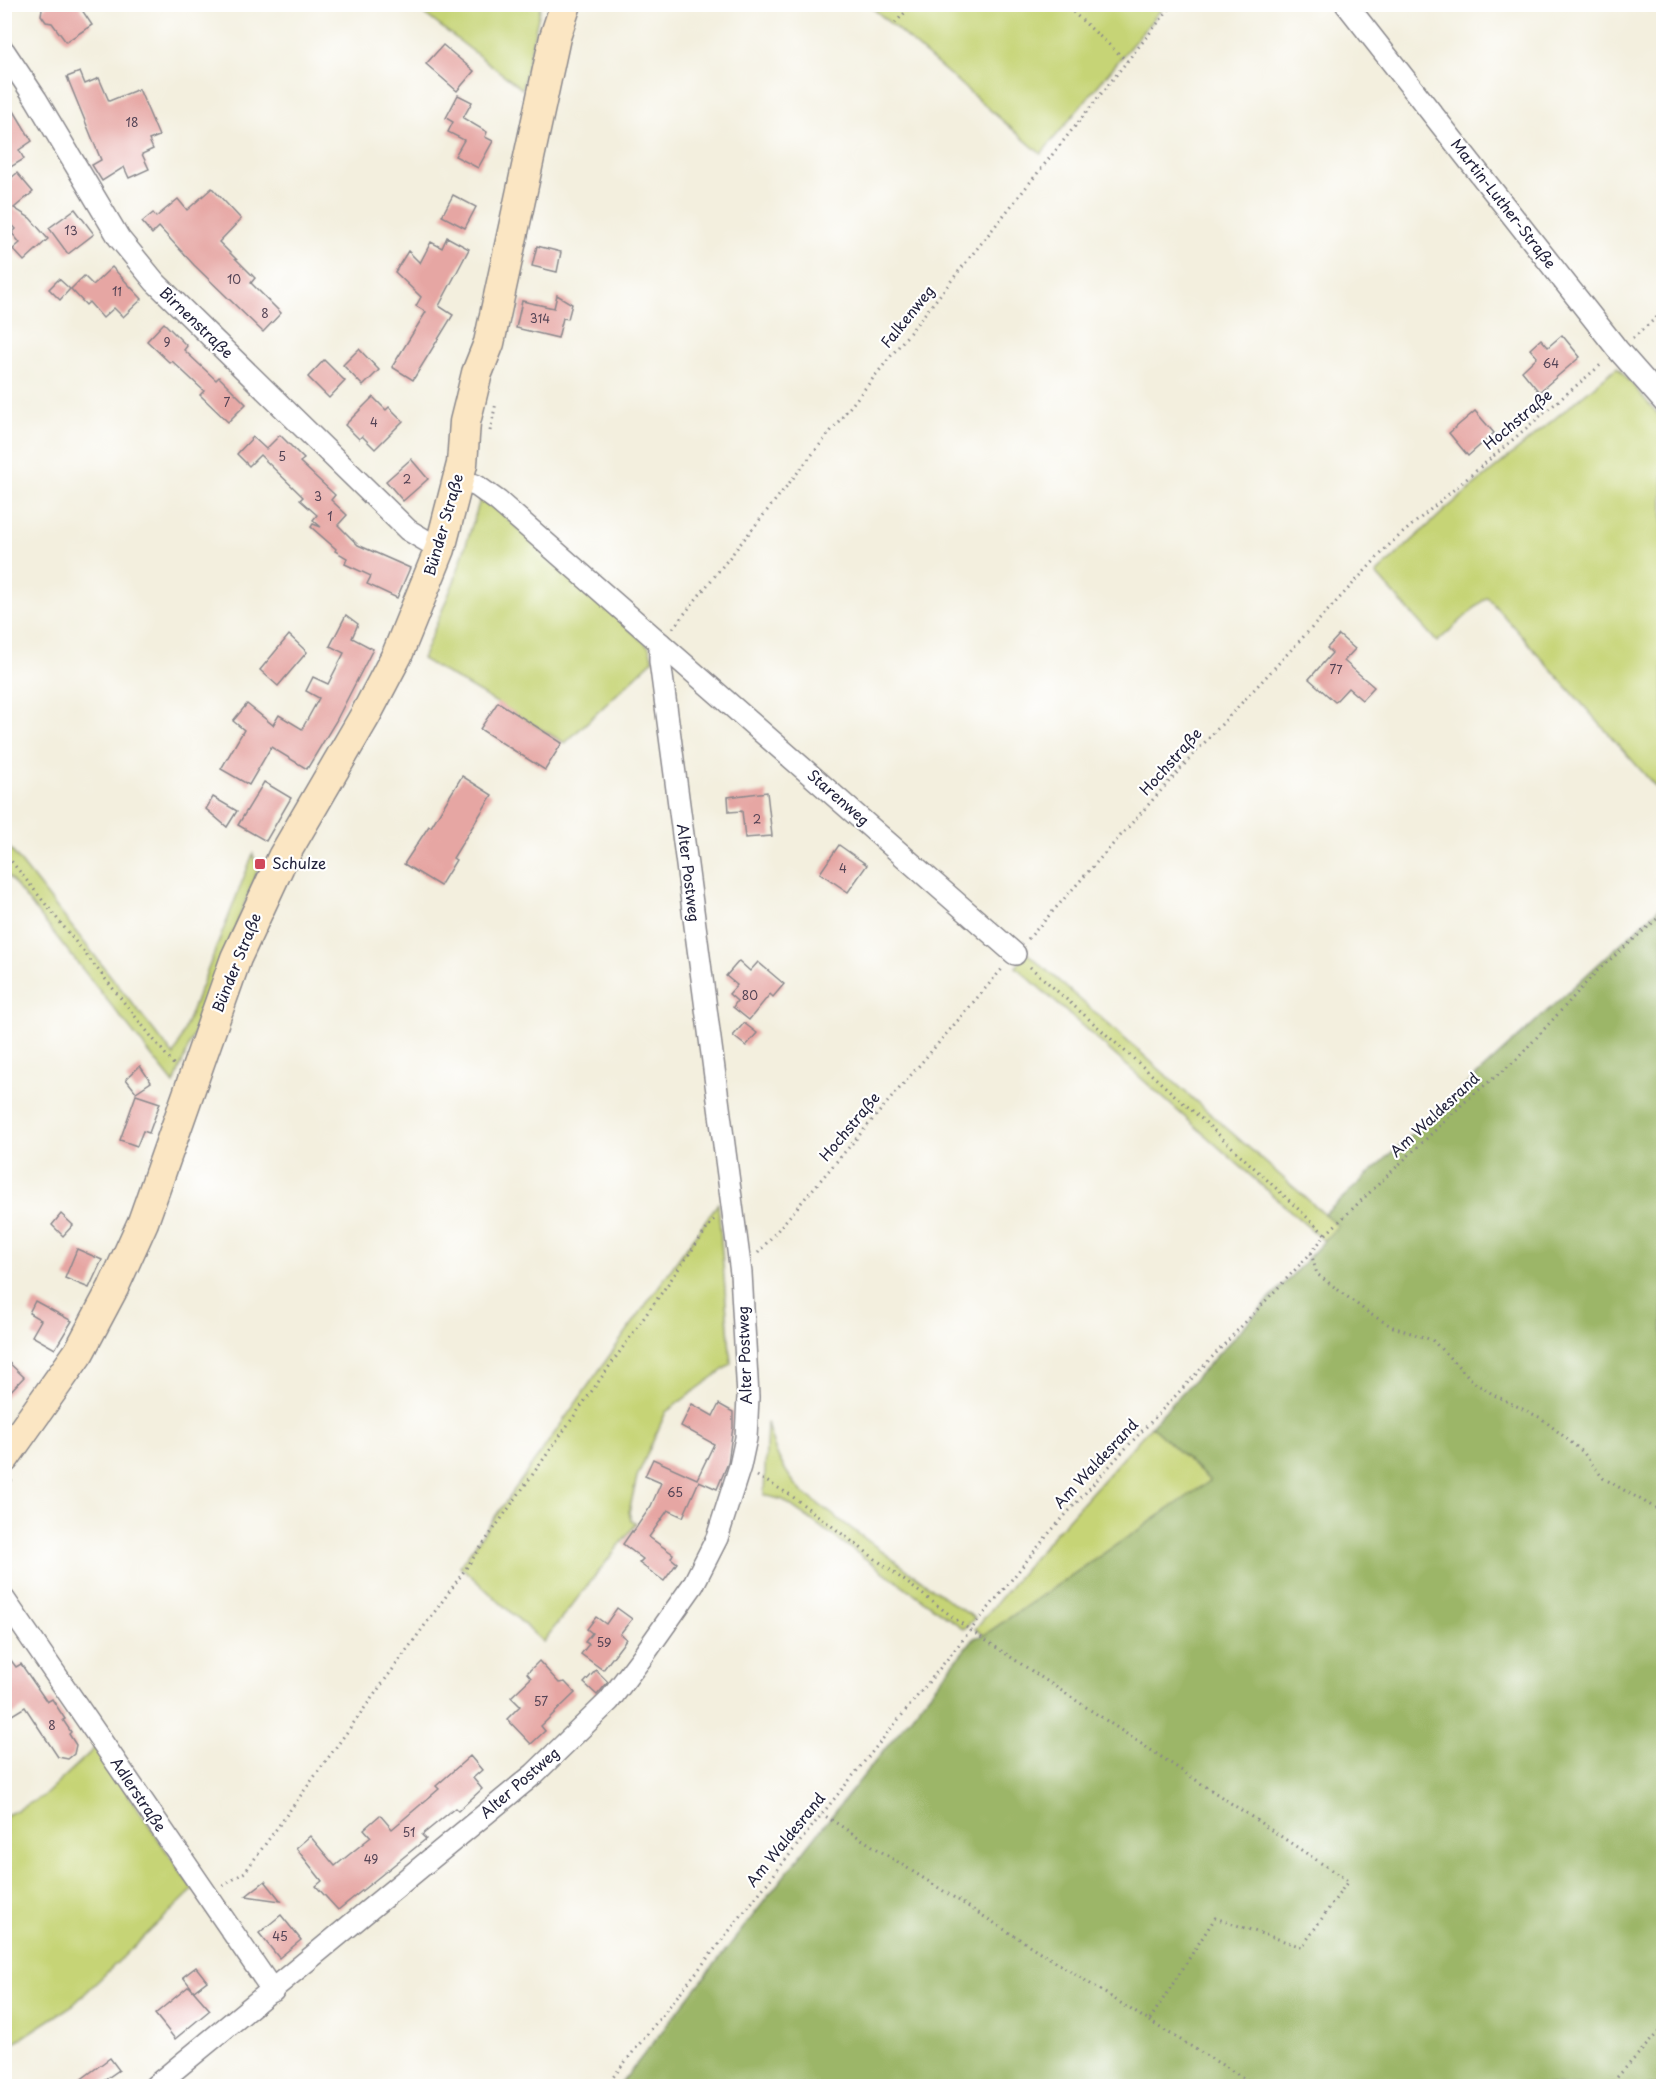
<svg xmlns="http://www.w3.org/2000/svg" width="1668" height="2091" font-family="'Playpen Sans',sans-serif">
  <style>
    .green { fill: #c6d476; stroke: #747b58; stroke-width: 1.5 }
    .forest { fill: #9cb667; stroke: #5f6c51; stroke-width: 1.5 }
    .building { fill: #e6a6a3 }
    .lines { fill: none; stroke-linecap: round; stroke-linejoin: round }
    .minor-casing { stroke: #8a888c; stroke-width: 24 }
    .secondary-casing { stroke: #8a888c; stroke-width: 33 }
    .path { stroke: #8a888c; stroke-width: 3; stroke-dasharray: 1.5 4.5; stroke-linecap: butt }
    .minor { stroke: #fff; stroke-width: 21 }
    .secondary { stroke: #fbe6c3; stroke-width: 30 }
    .poi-dot { fill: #d1495b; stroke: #fff; stroke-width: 2 }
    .labels { text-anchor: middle; stroke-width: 4.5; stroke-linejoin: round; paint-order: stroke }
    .number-label { font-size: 12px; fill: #534355 }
    .street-label { font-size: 15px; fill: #22223b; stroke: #fff }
    .poi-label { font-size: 15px; fill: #22223b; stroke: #fff; text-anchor: start }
  </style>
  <rect width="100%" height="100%" fill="#fff"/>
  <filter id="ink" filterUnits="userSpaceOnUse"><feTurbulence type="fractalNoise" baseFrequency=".0167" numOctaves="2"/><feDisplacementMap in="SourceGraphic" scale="12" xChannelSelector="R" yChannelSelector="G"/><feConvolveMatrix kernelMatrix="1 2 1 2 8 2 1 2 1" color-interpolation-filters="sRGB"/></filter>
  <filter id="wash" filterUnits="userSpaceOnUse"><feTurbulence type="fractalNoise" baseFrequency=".008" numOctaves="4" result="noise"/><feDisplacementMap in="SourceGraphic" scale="24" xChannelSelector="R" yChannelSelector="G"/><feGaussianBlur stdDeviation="1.35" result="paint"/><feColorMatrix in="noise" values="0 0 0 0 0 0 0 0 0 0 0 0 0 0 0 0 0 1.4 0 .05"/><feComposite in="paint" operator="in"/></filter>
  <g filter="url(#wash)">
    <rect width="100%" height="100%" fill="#f3efde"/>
    <!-- green -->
    <g class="green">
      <path d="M412,5H541L522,89L418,9Z"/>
      <path d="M869,5H1165L1041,154Z"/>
      <path d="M1617,367L1663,420V795L1487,597L1437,642L1376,574L1446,509Z"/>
      <path d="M480,500L499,511L649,647L653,660L565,743L422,659L455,579Z"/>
      <path d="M4,841L174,1056L253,854L258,869L174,1084L5,872Z"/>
      <path d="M1027,953L1338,1226L1324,1241L1016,967Z"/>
      <path d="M718,1203L731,1364L666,1412L637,1477L629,1512L631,1520L636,1524L543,1642L460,1566Z"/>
      <path d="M767,1422C773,1450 783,1471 802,1492L959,1608L975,1618L964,1629L783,1500L764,1495Z"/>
      <path d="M1151,1426L1211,1481L984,1635L975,1629L1049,1540Z"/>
      <path d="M96,1747L193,1890L73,2005L5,2049V1816L44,1796Z"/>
    </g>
    <!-- forest -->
    <path class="forest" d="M1663,905V2086H619L825,1824L974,1638L984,1635L1210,1481L1151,1426L1338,1226L1325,1214Z"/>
    <g id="blocks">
      <!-- building -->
      <g class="building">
        <path d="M49,4H78L92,25L66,42L52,23L46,22L41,15L42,9Z"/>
        <path d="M443,45L474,71L457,91L426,64Z"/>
        <path d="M80,72L85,84L99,78L109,101L139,89L159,136L149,140L153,149L142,154L149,169L129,178L124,167L102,181L92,165L101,160L67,77Z"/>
        <path d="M458,95L472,102L463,118L487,132L485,137L493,141L478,168L455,156L464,140L448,132L453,122L446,118Z"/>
        <path d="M14,111L32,141L19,150L24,159L4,171V117Z"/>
        <path d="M17,173L33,192L14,208L30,218L48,239L24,261L13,249L20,243L12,233L16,229L4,216V184Z"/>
        <path d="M212,188L241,219L219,242L255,278L251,283L281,313L263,332L194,265L159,227L152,234L142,222L153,213L156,217L178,199L187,210Z"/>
        <path d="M453,195L476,207L465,228L442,216Z"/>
        <path d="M75,209L94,234L68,254L49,228Z"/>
        <path d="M447,237L469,249L439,306L453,315L413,380L392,367L426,312L416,306L421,297L395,272L408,251L420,263L431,242L442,248Z"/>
        <path d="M537,246L561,252L557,272L532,266Z"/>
        <path d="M112,267L142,299L123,317L114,308L103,318L89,302L86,305L71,289L84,276L93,285Z"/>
        <path d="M59,279L70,289L60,300L49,289Z"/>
        <path d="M557,295L572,304L568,319L563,318L558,338L516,328L522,301L554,308Z"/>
        <path d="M164,323L187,346L184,350L216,380L219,377L246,404L228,422L200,395L204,391L172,361L170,363L147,341Z"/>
        <path d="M1562,335L1580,357L1539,392L1522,371L1537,357L1530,349L1541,339L1548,347Z"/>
        <path d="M359,349L379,370L363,386L343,365Z"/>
        <path d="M324,360L345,381L329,398L308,377Z"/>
        <path d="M373,397L386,410L389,407L403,421L375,449L362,436L359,439L345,425Z"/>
        <path d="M1475,411L1494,433L1468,456L1449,433Z"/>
        <path d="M280,435L304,459L300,462L335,495L331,500L347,515L338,525L358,545L410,568L397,598L367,584L371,576L345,564L347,558L335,551L336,549L311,527L313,524L321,527L313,520L317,515L300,500L303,497L260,455L249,466L237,454L253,437L266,449Z"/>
        <path d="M411,459L428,479L403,501L386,481Z"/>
        <path d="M346,615L358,624L352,638L373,649L336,721L307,769L271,747L249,785L221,769L244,730L233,721L247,704L273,725L279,715L302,729L319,698L306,691L313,677L328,684L344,653L330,646Z"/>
        <path d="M289,635L307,652L278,686L260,670Z"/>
        <path d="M1339,635L1355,649L1344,661L1374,687L1362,700L1348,688L1335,702L1309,679L1332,653L1327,648Z"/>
        <path d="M498,702L562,743L545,770L480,729Z"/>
        <path d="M462,776L492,795L453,858L456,860L440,886L404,864L429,826L431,827Z"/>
        <path d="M264,782L291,798L266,841L238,825Z"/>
        <path d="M767,792L772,836L745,838L742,811L729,812L728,797Z"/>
        <path d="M213,797L237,811L227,827L206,809Z"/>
        <path d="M839,845L867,865L848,892L820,873Z"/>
        <path d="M739,961L750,971L758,962L784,984L773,997L770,994L749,1020L733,1007L737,1001L729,994L737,985L726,976Z"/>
        <path d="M744,1023L757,1033L746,1046L733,1036Z"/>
        <path d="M140,1066L151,1082L136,1092L126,1079Z"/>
        <path d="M136,1095L160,1103L149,1133L143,1131L137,1146L120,1140Z"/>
        <path d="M61,1214L73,1225L63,1236L52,1225Z"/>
        <path d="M77,1249L102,1260L89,1288L65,1278Z"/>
        <path d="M35,1301L72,1321L55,1349L32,1336L41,1320L29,1313Z"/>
        <path d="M4,1358L24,1377L4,1398Z"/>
        <path d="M692,1404L713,1416L719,1404L733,1412V1427L728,1463L717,1489L699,1481L683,1517L668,1510L649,1537L673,1554L671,1558L677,1563L664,1581L639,1563L643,1559L623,1544L632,1531L633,1532L651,1506L661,1483L645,1476L653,1459L697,1479L714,1444L681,1426Z"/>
        <path d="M617,1608L632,1619L620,1634L626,1639L622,1645L603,1670L581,1654L589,1644L585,1642L592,1633L587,1629L596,1617L606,1624Z"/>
        <path d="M4,1651L16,1667L21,1664L47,1702L52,1699L65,1719L63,1720L71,1732L69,1734L76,1745L74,1754L68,1759L58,1757L25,1707L4,1720Z"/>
        <path d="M539,1661L559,1683L565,1682L575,1693L541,1726L545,1731L531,1744L507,1719L520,1706L511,1697L531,1678L527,1673Z"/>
        <path d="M596,1670L608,1682L597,1695L584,1683Z"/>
        <path d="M470,1756L482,1770L473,1778L482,1789L458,1811L455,1808L422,1835L426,1839L338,1910L316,1886L322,1881L296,1848L310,1836L335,1866L371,1837L364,1829L380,1815L392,1829L439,1789L436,1786Z"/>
        <path d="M265,1881L281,1901L246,1896Z"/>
        <path d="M281,1915L301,1940L279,1958L259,1933Z"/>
        <path d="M196,1967L207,1981L194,1991L183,1977Z"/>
        <path d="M189,1986L210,2010L175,2039L155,2014Z"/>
        <path d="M110,2058L119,2070L96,2086H72Z"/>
      </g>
    </g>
  </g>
  <g filter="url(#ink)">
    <use href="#blocks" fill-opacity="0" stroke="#8a888c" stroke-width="1.5"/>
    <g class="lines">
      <!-- minor casing -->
      <g class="minor-casing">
        <g id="minor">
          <path d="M1346,4L1618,350L1664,402"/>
          <path d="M4,51L36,99L119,238L155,282L408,530L440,549"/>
          <path d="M459,479L477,486L498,501L1015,954"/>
          <path d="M4,1599L273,1991"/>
          <path d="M155,2086L534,1774L609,1701L643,1656L693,1585L717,1538L740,1466L746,1438L748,1397L741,1273L660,661V643"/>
        </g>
      </g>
      <!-- secondary casing -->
      <g class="secondary-casing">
        <path id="secondary" d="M4,1458L79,1352L113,1288L143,1222L236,958L283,857L365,716L397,655L440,549L462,464L465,422L470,402L477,373L489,343L555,37L566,4"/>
      </g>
      <!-- path -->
      <g class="path">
        <path d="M1064,4L1127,61"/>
        <path d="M895,23L913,4"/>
        <path d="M1633,338L1664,311"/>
        <path d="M490,431L496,403"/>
        <path d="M673,628L1173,4"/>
        <path d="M4,852L174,1065"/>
        <path d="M1028,939L1192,756L1391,543L1603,363"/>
        <path d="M1030,967L1205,1122L1325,1234"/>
        <path d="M758,1253L1002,969"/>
        <path d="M1311,1253L1317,1274L1370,1314L1393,1327L1432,1340L1475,1383L1494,1395L1541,1418L1583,1452L1603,1478L1664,1513"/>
        <path d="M757,1476L789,1494L970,1630L1348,1881L1302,1947L1215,1918L1149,2021L822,1814"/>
        <path d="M4,1490L12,1480"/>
        <path d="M223,1886L245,1872L277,1828L452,1588L714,1219"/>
        <path d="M1149,2021L1257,2086"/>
        <path d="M606,2086L822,1814L1050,1532L1124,1450L1311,1253L1326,1234L1469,1098L1516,1060L1597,971L1664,913"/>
        <path d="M1609,2086L1664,2026"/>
      </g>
      <!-- minor -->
      <use href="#minor" class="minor"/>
      <!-- secondary -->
      <use href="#secondary" class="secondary"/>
    </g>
  </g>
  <!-- markers -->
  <rect class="poi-dot" x="254" y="858" width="12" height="12" rx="3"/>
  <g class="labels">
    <!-- number labels -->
    <g class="number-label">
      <text x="132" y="127">18</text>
      <text x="71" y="235">13</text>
      <text x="234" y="284">10</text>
      <text x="117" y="296">11</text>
      <text x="265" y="318">8</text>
      <text x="540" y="323">314</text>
      <text x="167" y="347">9</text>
      <text x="1551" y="368">64</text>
      <text x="227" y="407">7</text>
      <text x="374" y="427">4</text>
      <text x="282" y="461">5</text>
      <text x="407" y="484">2</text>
      <text x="318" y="501">3</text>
      <text x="330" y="521">1</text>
      <text x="1336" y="674">77</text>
      <text x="757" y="824">2</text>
      <text x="843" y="873">4</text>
      <text x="750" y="1000">80</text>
      <text x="675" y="1497">65</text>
      <text x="604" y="1647">59</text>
      <text x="541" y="1706">57</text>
      <text x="52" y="1730">8</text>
      <text x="409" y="1837">51</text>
      <text x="371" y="1864">49</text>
      <text x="280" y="1941">45</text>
    </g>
    <!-- street labels -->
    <g class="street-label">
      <text transform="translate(1503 204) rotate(52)" y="5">Martin-Luther-Straße</text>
      <text transform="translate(908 317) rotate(-51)" y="5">Falkenweg</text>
      <text transform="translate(196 323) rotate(44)" y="5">Birnenstraße</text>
      <text transform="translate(1518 420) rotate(-40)" y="5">Hochstraße</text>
      <text transform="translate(444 525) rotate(-74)" y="5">Bünder Straße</text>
      <text transform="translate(1171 762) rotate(-48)" y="5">Hochstraße</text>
      <text transform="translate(838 798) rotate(41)" y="5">Starenweg</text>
      <text transform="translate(688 873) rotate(83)" y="5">Alter Postweg</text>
      <text transform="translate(237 963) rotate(-68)" y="5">Bünder Straße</text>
      <text transform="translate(1435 1115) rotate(-43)" y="5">Am Waldesrand</text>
      <text transform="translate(850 1127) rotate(-50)" y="5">Hochstraße</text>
      <text transform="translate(745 1355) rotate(-92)" y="5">Alter Postweg</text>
      <text transform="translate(1096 1464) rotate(-47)" y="5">Am Waldesrand</text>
      <text transform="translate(520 1783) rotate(-41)" y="5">Alter Postweg</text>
      <text transform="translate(138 1795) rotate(56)" y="5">Adlerstraße</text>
      <text transform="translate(786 1840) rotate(-51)" y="5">Am Waldesrand</text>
    </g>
    <!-- poi labels -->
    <g class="poi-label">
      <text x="272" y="869">Schulze</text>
    </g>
  </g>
  <!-- margin -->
  <rect width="1668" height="2091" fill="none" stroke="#fff" stroke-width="24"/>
</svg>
